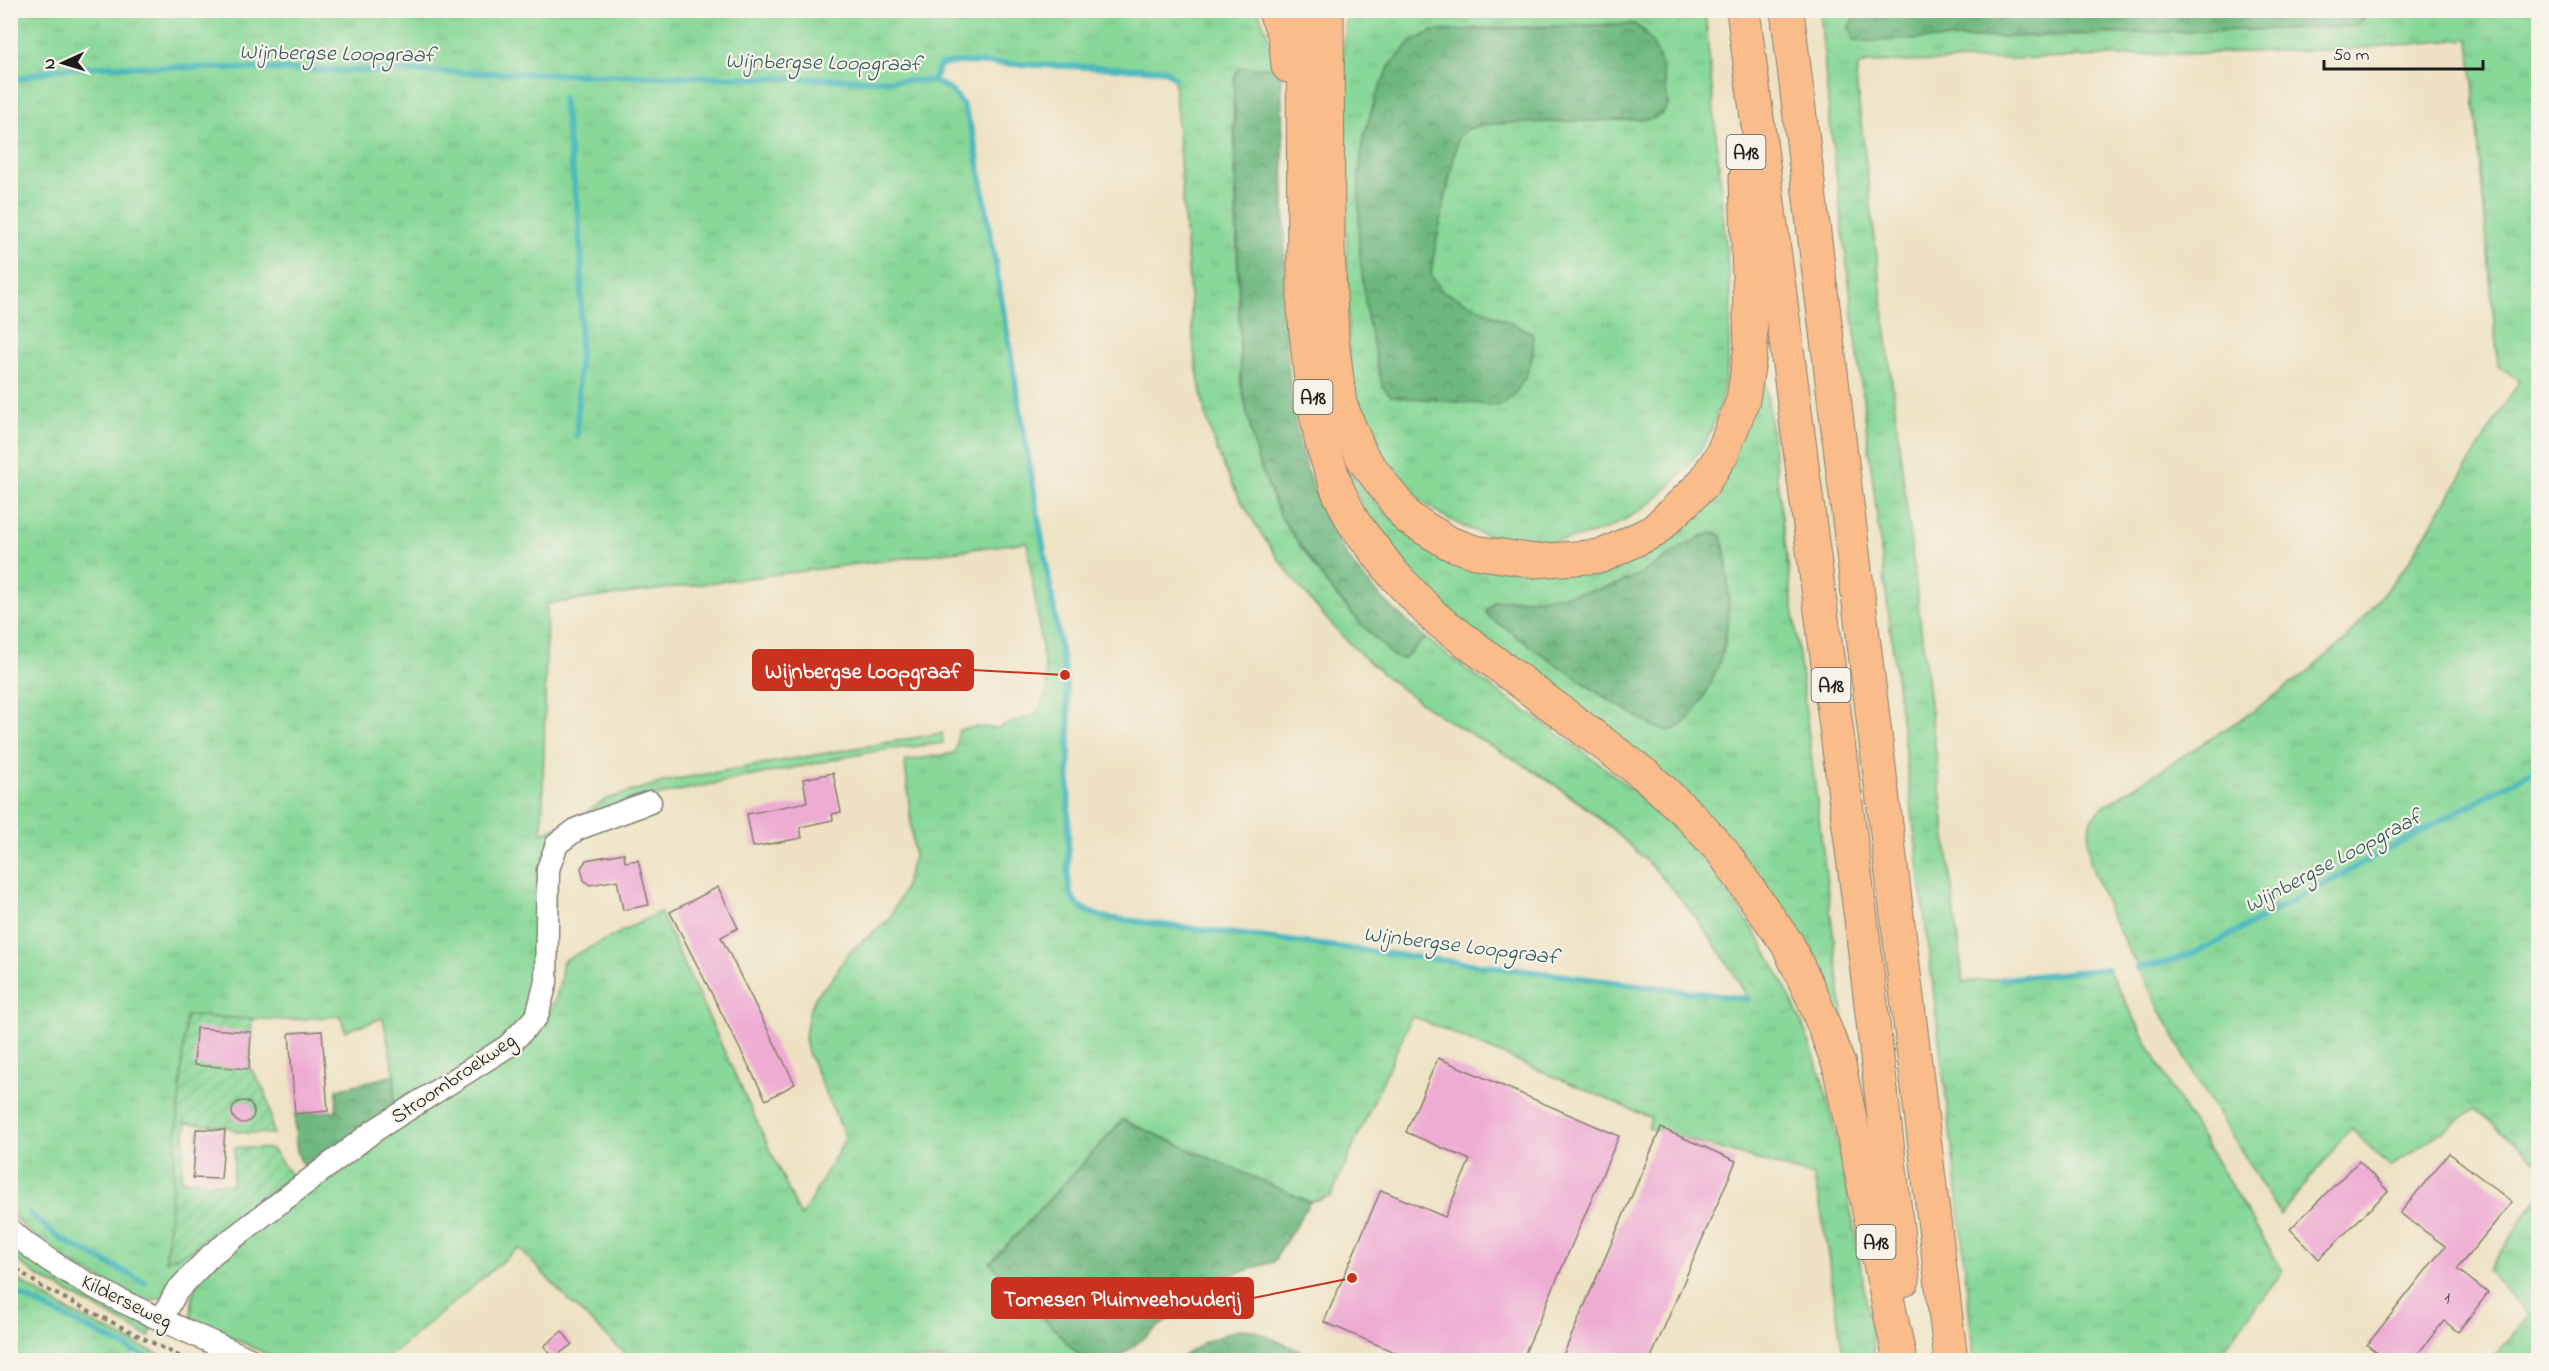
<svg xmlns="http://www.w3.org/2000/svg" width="2549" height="1371" font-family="'Indie Flower',sans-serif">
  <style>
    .grass { fill: url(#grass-tufts); stroke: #527a5a; stroke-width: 1.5; fill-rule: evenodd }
    .forest { fill: url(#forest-crowns); stroke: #456a4e; stroke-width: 1.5 }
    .garden { fill: url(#garden-furrows); stroke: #527a5a; stroke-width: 1.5 }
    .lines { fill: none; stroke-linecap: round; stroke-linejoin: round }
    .stream { stroke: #48b8be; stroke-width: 6 }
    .building { fill: #eeacd3 }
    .minor-casing { stroke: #857f70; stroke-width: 25 }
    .highway-casing { stroke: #857f70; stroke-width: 35 }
    .path { stroke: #857f70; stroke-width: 4; stroke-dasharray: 4.5 4.5; stroke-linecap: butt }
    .minor { stroke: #fff; stroke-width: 22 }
    .highway { stroke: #f9bc8a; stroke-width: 33 }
    .labels { text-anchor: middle; stroke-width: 4.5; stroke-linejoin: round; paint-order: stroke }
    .number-label { font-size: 18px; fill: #50404a }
    .shield { fill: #f7f3e8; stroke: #5e5c59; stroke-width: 1.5 }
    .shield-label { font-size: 20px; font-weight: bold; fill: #1c1c1c }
    .street-label { font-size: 21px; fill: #1c1c1c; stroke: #f7f3e8 }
    .water-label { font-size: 22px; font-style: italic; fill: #2e5a5d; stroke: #f7f3e8 }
    .leader { fill: none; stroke: #c8321e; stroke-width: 2 }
    .callout-dot { fill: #c8321e; stroke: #f7f3e8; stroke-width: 2 }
    .callout { fill: #c8321e; stroke: #c8321e; stroke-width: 2 }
    .callout-label { font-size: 22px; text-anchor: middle; font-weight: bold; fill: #fff }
  </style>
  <defs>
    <pattern id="grass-tufts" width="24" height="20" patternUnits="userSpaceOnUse" patternTransform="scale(1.5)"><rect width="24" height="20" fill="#88d898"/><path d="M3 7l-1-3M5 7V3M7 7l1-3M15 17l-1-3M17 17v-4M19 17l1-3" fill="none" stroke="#75b982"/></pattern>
    <pattern id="forest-crowns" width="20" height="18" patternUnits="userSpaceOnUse" patternTransform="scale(1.5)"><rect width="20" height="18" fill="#6eb880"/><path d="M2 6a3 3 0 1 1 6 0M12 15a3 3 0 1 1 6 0" fill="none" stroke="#5a9568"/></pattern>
    <pattern id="garden-furrows" width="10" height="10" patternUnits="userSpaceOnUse" patternTransform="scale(1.5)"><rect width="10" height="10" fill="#88d898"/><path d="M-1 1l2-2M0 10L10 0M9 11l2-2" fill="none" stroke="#75b982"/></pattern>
  </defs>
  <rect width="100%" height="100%" fill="#f7f3e8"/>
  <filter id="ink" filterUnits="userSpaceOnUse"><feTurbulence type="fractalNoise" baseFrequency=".0167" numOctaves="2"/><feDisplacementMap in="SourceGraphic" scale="12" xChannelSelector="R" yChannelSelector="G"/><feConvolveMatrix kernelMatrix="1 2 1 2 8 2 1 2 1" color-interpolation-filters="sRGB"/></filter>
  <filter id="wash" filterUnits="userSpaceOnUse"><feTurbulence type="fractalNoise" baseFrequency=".008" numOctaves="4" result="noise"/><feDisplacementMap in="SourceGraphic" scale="24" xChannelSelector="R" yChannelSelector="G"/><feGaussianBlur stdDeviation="1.35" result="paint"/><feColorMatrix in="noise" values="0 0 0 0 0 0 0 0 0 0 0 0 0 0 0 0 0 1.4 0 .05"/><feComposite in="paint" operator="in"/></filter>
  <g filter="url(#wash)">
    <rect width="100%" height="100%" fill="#eee2c3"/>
    <!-- grass -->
    <g class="grass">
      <path d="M10,11H1258L1281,67L1233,100L1241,384L1257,458L1280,516L1329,587L1361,624L1403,659L1426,638C1496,696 1576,740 1644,800C1723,870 1785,967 1818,1067C1827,1093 1832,1120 1838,1146C1853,1217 1865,1289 1875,1360H1844L1820,1204L1813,1176L1648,1128L1651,1118L1412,1016L1331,1196L1310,1202L1123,1120L990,1263L1084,1360H632L567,1299L520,1249L516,1250L385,1360H279L191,1318C192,1294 192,1288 208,1269L363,1144L534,1032C556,1009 559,993 563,961L660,912L801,1217L846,1138L808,1053L805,1037L809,1012L816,996L832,979L850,951L888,920L903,892L914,857L905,761L955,753L959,730L977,727L998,728L1037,713L1048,691L1027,542L547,604L542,833L576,819L606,799L666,781L942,733L943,743L877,751L624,802L562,837L543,990L505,1044L394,1106L395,1075L383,1018L345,1031L341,1016L288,1020L187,1016L166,1260L192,1250L291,1175L292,1182L163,1297L153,1300L139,1298L72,1264L27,1230L10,1213ZM959,62L1165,70L1174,78L1194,351C1199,380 1203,411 1213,439C1243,525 1327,632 1399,687C1439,718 1486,742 1529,768C1605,815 1672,878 1720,952C1730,968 1741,982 1747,999L1288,942L1102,917C1077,908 1070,904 1068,876L1069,719L1065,675L976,149C968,118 966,93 933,81L940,65Z"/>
      <path d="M1347,11H1705L1731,302C1730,347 1728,392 1709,435C1699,455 1683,473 1668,488C1598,556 1495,560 1420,500C1405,488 1389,475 1378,459C1360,430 1355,397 1349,364L1343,54ZM1633,24L1645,31L1668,105L1662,114L1652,119L1482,124L1466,130L1458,137L1432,263L1431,276L1442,291L1532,333L1367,317L1359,177L1363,139L1376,96L1390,66L1410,43L1475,28Z"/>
      <path d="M1820,11H1857L1849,27L1863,41L2349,27C2360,24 2364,21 2367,11H2538V1162L2475,1109L2390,1167L2351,1128L2280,1215L2195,1076L2110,914L2091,865L2088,846L2090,823L2101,808L2243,718L2305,674L2344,641L2406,566L2520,380L2498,366L2469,39L2349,49L1866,63L1858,67L1856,80L1963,982L2108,969L2172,1089L2283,1271L2218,1356L2221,1360H1974L1958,1198L1829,113Z"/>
      <path d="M1761,346L1852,1088L1770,903L1387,554L1332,446L1364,492L1398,524L1513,571L1684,518ZM1703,535L1722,537L1727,561L1729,608L1724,652L1655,727L1604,697L1489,617L1486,612L1495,601C1535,598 1580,598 1618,584C1648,573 1676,553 1703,535Z"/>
      <path d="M2538,1197V1360H2491L2529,1316L2488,1270Z"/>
      <path d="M10,1243L153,1328L149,1337L36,1275L11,1256Z"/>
      <path d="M10,1275L68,1311L170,1360H152L131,1350L133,1360H11Z"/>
    </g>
    <!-- forest -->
    <g class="forest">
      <path d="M1857,10H2367V11C2364,22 2359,24 2349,27L1863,41L1853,40L1849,27Z"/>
      <path d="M1634,24C1661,42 1664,74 1668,105L1662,114L1652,119L1482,124L1466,130L1458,137L1432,263L1431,276L1442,291L1532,333C1538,358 1522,393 1500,406L1391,396L1382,386L1367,317L1359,248V177L1363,139L1376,96L1390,66L1410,43L1432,31Z"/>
      <path d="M1281,67C1283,132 1284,197 1285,263C1286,361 1286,453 1339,540C1345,550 1350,562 1358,571C1378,596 1402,617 1426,638L1403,659L1394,657L1361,624L1329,587L1280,516L1257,458L1241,384L1234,78L1239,68Z"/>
      <path d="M1714,532L1722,537C1734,600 1732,657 1695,711C1689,720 1677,732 1666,730C1652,728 1640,718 1629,712C1581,683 1536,649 1489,617L1486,612L1495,601C1535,598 1578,597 1617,584C1652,573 1679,543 1714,532Z"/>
      <path d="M395,1075L394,1106L315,1166L306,1167C292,1154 296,1130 295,1113L336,1111L337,1089Z"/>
      <path d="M1123,1120L1310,1202L1273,1262L1224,1277L1115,1360H1084L990,1263Z"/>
      <path d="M1239,1329L1253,1330L1311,1356L1303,1360H1177L1205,1342Z"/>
    </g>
    <!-- garden -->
    <path class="garden" d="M186,1016L252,1019L249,1067C268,1090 270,1105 273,1134L236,1132L229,1127L186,1123L181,1180L232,1184L235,1147L272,1149L291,1175L192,1250L166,1261Z"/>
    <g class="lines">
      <!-- stream -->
      <g class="stream">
        <path d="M10,81L57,69L104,66L933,81C966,93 968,117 976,149L1065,675L1069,719L1068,876C1070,904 1077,908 1102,917L1748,999"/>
        <path d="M933,81L940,65L959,62L1165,70L1174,78"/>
        <path d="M563,98L578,215L582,268L577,437"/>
        <path d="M2137,967C2167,965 2190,955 2217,942L2538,768"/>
        <path d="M2001,979L2108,969"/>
        <path d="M29,1213L59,1238L144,1282"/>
        <path d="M10,1290L152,1360"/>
      </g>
    </g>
    <g id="blocks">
      <!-- building -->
      <g class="building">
        <path d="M833,773L841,812L832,814L833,820L800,827L802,838L753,847L747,814L807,802L803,779Z"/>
        <path d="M624,853L625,862L638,860L649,905L623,910L617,880L590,885L584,880L581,868L586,860Z"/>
        <path d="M718,887L738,928L721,937L795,1084L766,1100L670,912Z"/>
        <path d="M196,1028L251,1032L249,1069L194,1065Z"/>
        <path d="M322,1031L328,1111L295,1114L289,1033Z"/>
        <path d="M1438,1058L1619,1136L1522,1360H1413L1324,1322L1381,1190L1445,1217L1470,1160L1406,1132Z"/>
        <circle cx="243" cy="1112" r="11"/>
        <path d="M1661,1128L1736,1161L1650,1360H1561Z"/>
        <path d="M196,1129L225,1130L221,1179L193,1178Z"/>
        <path d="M2449,1153L2512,1202L2457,1269L2488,1293L2458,1332L2444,1321L2413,1360H2387L2367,1345L2445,1246L2400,1213Z"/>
        <path d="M2359,1161L2388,1191L2319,1259L2290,1229Z"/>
        <path d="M562,1331L572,1344L554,1358L544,1346Z"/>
      </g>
    </g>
  </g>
  <g filter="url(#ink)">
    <use href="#blocks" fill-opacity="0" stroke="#857f70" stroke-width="1.5"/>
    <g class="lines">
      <!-- minor casing -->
      <g class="minor-casing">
        <g id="minor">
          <path d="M10,1230C73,1287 174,1324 251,1360"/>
          <path d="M162,1319L176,1292L211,1255L375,1130L508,1046L537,1016L546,982L548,869L557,844L577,829L650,802"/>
        </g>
      </g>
      <!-- highway casing -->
      <g class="highway-casing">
        <g id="highway">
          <path d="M1274,10L1285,35L1288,66"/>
          <path d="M1303,10L1304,311L1312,392L1322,444L1338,491L1354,523L1394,575L1434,617L1648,777L1690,816L1722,851L1788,945L1813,998L1839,1065L1900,1360"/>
          <path d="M1327,10L1328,248L1332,339L1340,404L1362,457L1408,518L1449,543L1475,552L1535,561L1602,556L1654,531L1703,484L1722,454L1743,400L1751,347L1746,177"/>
          <path d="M1743,10L1861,919L1903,1280"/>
          <path d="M1787,10L1951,1360"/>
        </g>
      </g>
      <!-- path -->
      <path class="path" d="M10,1264L42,1287L187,1360"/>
      <!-- minor -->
      <use href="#minor" class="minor"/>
      <!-- highway -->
      <use href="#highway" class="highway"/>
    </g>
  </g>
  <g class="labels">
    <!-- number labels -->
    <g class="number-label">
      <text x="2447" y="1303">1</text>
    </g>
    <!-- shield labels -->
    <g class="shield">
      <rect x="1726.5" y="135" width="39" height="34" rx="4.5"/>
      <rect x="1293.5" y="380" width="39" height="34" rx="4.5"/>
      <rect x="1811.5" y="668" width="39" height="34" rx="4.5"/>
      <rect x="1856.5" y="1225" width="39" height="34" rx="4.5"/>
    </g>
    <g class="shield-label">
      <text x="1746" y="159">A18</text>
      <text x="1313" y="404">A18</text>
      <text x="1831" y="692">A18</text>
      <text x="1876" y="1249">A18</text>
    </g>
    <!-- street labels -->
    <g class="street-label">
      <text transform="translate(453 1078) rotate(-34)" y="7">Stroombroekweg</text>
      <text transform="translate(127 1301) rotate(26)" y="7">Kilderseweg</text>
    </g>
    <!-- water labels -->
    <g class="water-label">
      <text transform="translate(337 52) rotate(1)" y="8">Wijnbergse Loopgraaf</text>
      <text transform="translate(823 61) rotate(1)" y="8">Wijnbergse Loopgraaf</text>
      <text transform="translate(2332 860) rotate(-28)" y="8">Wijnbergse Loopgraaf</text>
      <text transform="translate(1461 944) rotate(7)" y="8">Wijnbergse Loopgraaf</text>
    </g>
  </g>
  <!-- callouts -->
  <path class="leader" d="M1065 675L973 670M1352 1278L1253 1298"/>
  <g class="callout-dot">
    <circle cx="1065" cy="675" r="6"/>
    <circle cx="1352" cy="1278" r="6"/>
  </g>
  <g class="callout">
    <rect x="753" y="650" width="220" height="40" rx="6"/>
    <rect x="992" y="1278" width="261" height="40" rx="6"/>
  </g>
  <g class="callout-label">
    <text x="863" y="678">Wijnbergse Loopgraaf</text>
    <text x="1122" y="1306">Tomesen Pluimveehouderij</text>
  </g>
  <!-- margin -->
  <rect width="2549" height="1371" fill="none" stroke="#f7f3e8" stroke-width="36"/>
  <!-- north arrow -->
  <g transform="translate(63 63) rotate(266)" stroke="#f7f3e8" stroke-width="4.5" paint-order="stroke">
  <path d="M0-4.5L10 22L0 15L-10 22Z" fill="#1c1c1c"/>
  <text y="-9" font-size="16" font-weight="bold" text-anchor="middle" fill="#1c1c1c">N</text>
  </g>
  <!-- scale -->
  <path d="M2324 60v9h159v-9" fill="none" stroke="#1c1c1c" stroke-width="3"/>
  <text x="2333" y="60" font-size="18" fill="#1c1c1c" stroke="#f7f3e8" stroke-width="4.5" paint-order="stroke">50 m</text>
</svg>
